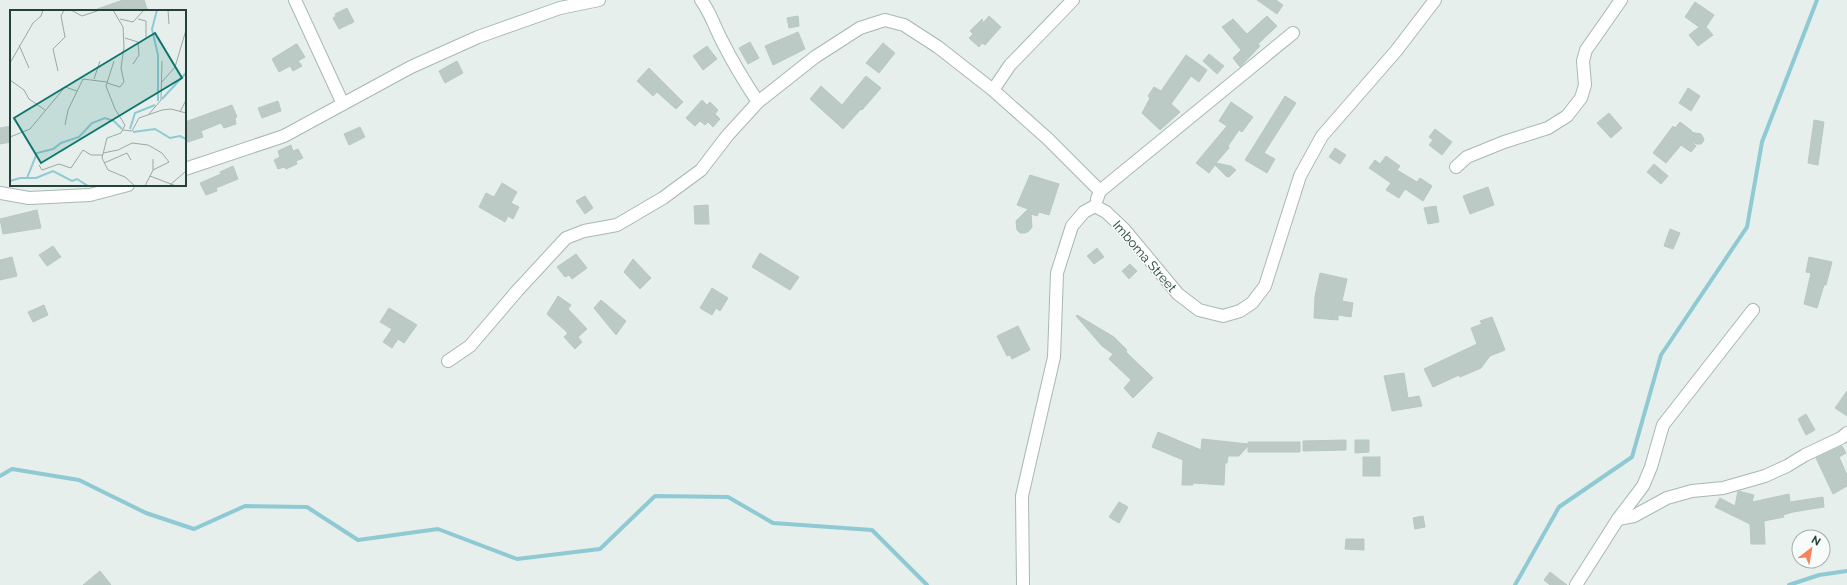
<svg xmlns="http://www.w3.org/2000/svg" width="1847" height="585" font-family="Raleway,sans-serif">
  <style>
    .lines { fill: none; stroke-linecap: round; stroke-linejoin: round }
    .stream { stroke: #8ec9d4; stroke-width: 4 }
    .building { fill: #bbcac4; stroke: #b8c9c2 }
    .minor-casing { stroke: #a8b8b2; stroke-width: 14 }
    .minor { stroke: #fff; stroke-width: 12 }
    .labels { text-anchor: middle; stroke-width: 3; stroke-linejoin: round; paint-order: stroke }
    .street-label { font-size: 13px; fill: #24423a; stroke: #f7fbf9 }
    .inset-river { fill: none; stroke: #8ec9d4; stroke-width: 2 }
    .inset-road { fill: none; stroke: #98aaa4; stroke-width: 1 }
    .view { fill: #0f766e; fill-opacity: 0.15; stroke: #0f766e; stroke-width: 2 }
    .inset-edge { fill: none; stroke: #24423a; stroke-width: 2 }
  </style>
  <rect width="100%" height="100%" fill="#e6efeb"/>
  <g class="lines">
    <!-- stream -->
    <g class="stream">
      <path d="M0,476L12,469L79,480L146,513L194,529L245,506L307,507L358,540L438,529L517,559L600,549L655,496L728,497L773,523L872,530L927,585"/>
      <path d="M1515,585L1559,507L1632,457L1661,355L1747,227L1762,142L1817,0"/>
      <path d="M1789,585L1819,575L1847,571"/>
    </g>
  </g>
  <!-- building -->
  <g class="building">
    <path d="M123,0H144L148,11H97V9Z"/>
    <path d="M1257,0H1276L1283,5L1277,14Z"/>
    <path d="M1695,2L1714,15L1706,27L1713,35L1698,46L1689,35L1699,27L1685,17Z"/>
    <path d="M347,8L354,22L339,29L333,18L336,16L335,14Z"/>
    <path d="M798,16L799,26L789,28L787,18Z"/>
    <path d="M989,16L1001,27L985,45L982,43L979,47L969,38L973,34L970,31L982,19L983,23Z"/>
    <path d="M1267,16L1277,26L1258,44L1260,46L1240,67L1233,58L1241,50L1222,27L1233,19L1247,34Z"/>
    <path d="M798,32L805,49L773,65L765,46Z"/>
    <path d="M750,42L759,58L748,64L739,48Z"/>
    <path d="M883,43L895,53L879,73L866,63Z"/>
    <path d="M296,44H297L305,57L298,61L302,66L293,71L290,66L279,72L272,59Z"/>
    <path d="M707,46L717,59L703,70L693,56Z"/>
    <path d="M1209,54L1224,66L1217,74L1203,61Z"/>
    <path d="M1186,55L1207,70L1199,82L1191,76L1171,104L1180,112L1160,130L1142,113L1150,98L1148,96L1154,87L1161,91Z"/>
    <path d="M457,61L463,73L445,83L439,71Z"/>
    <path d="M649,68L683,102L676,109L657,92L653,96L637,81Z"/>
    <path d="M866,76L881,88L862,110L861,109L843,129L810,99L821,86L842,105Z"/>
    <path d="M1688,88L1700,96L1691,111L1679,103Z"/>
    <path d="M1285,96L1296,103L1264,153L1275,159L1267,173L1245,160Z"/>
    <path d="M702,100L707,105L710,102L718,110L715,114L720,119L713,127L708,122L705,125L700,121L695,126L686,118Z"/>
    <path d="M278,101L281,111L262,118L258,108Z"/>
    <path d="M1231,102L1253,117L1242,132L1239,130L1228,146L1229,148L1216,163L1231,166L1236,170L1229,177L1226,176L1215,165L1209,173L1196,163L1227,126L1219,121Z"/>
    <path d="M232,105L237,117L235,118L236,124L224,128L221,123L201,131L203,137L185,143V122Z"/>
    <path d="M1609,113L1622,128L1611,138L1597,123Z"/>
    <path d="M1814,120L1824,122L1818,165L1808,163Z"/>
    <path d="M1680,122L1692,131L1690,132L1701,134L1704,139L1703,142L1701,144H1696L1687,137L1696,146L1691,152L1681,145L1666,163L1653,153L1673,126L1675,128Z"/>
    <path d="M11,126V142L0,144V128Z"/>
    <path d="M360,127L365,137L349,145L344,134Z"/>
    <path d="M1435,129L1452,142L1442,155L1429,145L1433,140L1429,137Z"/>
    <path d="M291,145L293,151L298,149L303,158L296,161L297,164L286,169L284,167L278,169L274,160L280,157L278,151Z"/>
    <path d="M1335,148L1346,155L1340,164L1329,157Z"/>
    <path d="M1386,156L1400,166L1397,170L1417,182L1420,178L1432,186L1423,201L1405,189L1399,198L1386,190L1391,183L1369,168L1375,160L1380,164Z"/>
    <path d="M1654,164L1668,176L1661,184L1647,172Z"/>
    <path d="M233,166L238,179L216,188L217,191L206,195L200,183L221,174L220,172Z"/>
    <path d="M1030,175L1059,184L1049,215L1039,212L1037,216L1031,214L1032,227L1029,231L1025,233H1020L1017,230L1016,221L1028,209L1017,205Z"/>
    <path d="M502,183L517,192L511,203L519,207L513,219L508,216L505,222L479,207L486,193L494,197Z"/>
    <path d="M1488,187L1494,205L1470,214L1463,196Z"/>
    <path d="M585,196L593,208L585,214L576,201Z"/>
    <path d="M708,205L709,224H695L694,206Z"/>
    <path d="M1436,206L1439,222L1428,224L1424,208Z"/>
    <path d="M37,210L41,228L3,234L0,219Z"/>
    <path d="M1670,229L1680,233L1673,249L1664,246Z"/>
    <path d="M53,246L61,257L47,266L39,255Z"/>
    <path d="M1097,248L1104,257L1094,264L1087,256Z"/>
    <path d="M760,253L799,277L790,290L752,267Z"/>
    <path d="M576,254L587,268L572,279L569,275L565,277L557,267Z"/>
    <path d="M12,257L17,276L0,280V260Z"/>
    <path d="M1809,257L1832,262L1826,285H1824L1817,308L1804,304L1811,273L1806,272Z"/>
    <path d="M633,259L651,278L640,289L624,272Z"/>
    <path d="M1130,264L1137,271L1129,279L1122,271Z"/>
    <path d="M1320,273L1347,279L1342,301L1353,303L1351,317L1338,315V320L1314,318L1315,296Z"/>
    <path d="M712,288L728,298L720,311L716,308L712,315L700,308Z"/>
    <path d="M558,296L571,305L568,309L587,329L578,337L582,342L575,349L564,337L568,333L547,314Z"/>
    <path d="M601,300L626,321L616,335L594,308Z"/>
    <path d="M44,305L48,315L33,322L28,312Z"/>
    <path d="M389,308L417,325L404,343L398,339L392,348L383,342L392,329L380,322Z"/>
    <path d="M1077,315L1114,337L1127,350L1126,352L1153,378L1133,398L1124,388L1131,380L1109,359L1113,354L1102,346L1076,316Z"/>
    <path d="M1492,317L1505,350L1490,356L1481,368L1460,377L1459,375L1433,387L1424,369L1477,344L1471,328L1482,324L1480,321Z"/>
    <path d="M1018,326L1030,350L1012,359L1010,355L1007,356L997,336Z"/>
    <path d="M1404,373L1408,398L1419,396L1422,406L1392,411L1384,376Z"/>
    <path d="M1847,391V416L1835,408Z"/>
    <path d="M1806,414L1815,430L1806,435L1798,419Z"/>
    <path d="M1158,432L1201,450L1202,439L1248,444V442H1300V452H1248V446L1239,456H1228L1227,463H1225L1224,485L1193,483V485H1182L1183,460L1152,447Z"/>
    <path d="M1346,440V450L1303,451V441Z"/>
    <path d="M1355,440H1369V452L1355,453Z"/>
    <path d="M1842,446L1846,453L1839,457L1847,475V486L1833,494L1816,458Z"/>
    <rect x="1363" y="457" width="17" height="19"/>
    <path d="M1738,491L1754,495L1752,502L1789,494L1790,502L1823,497L1824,507L1793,512L1783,515L1784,517L1764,521L1765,544H1751L1750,524L1715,507L1720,498L1735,506Z"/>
    <path d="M1119,502L1128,507L1119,523L1109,517Z"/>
    <path d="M1423,516L1425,527L1415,529L1413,518Z"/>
    <path d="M1346,539H1364V550L1345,549Z"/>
    <path d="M100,571L111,585H83Z"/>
    <path d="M1550,572L1567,585H1550L1544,580Z"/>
  </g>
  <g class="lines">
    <!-- minor casing -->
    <g class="minor-casing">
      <g id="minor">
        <path d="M295,0L343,104"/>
        <path d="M701,0C710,12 714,25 721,39C732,61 744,81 758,102"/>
        <path d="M993,90L1010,65L1073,0"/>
        <path d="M1456,167L1467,157L1504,142L1548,128L1567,116L1581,98L1585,85L1583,61L1586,50L1621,0"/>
        <path d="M185,169L284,136L411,67L478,37L560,8L599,0"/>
        <path d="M0,193L29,198L90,195L128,185"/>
        <path d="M1097,199L1100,191L1293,33"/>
        <path d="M1095,206L1106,212L1124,229L1178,294L1199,310L1223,316L1240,311L1252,303L1265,286L1300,176L1322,136L1396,51L1435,0"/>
        <path d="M448,361L470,346L517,291L566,238L584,231L617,225L663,198L701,170L727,136L758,102L815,57L860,28L885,20L904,25L938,47L993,90L1048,139L1100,191"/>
        <path d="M1618,519L1634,516L1667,498L1692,491L1723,488L1765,476L1787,466L1805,455L1841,438L1847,433"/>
        <path d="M1023,585L1022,496L1054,357L1057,273L1072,226L1084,212L1095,206"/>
        <path d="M1576,585L1618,519L1643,486L1651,467L1663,425L1753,310"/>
      </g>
    </g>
    <!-- minor -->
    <use href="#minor" class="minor"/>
  </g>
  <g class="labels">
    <!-- street labels -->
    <g class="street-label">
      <text transform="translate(1145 256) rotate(49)" y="5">Imboma Street</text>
    </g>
  </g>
  <!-- overview -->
  <g transform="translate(10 10)">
    <rect width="176" height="176" fill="#e6efeb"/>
    <path class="inset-river" d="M147,0L142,19L148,45V91M152,89L176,63M120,119L125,103L145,95M123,122L145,119L160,128L170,126L176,129M17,168L27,143L43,139L51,133L69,127L82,113L95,108L104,111L112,119M0,171L10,168H26L43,161L62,171L67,169L78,176"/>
    <path class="inset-road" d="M61,0L72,6L90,0M158,0L159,14M110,9L123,12L134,0M128,9L136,11V27M115,28L128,32L129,45L123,54M9,35L19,58M104,51L96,76L105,99L115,115L111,123L97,128L92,148L98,160L115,167L125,176M0,53L23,13L31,6L33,0M48,61L43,39L55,27L51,6L54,0M84,69L90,51M0,70L14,80L19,89L35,100M97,73L110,77L114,72L111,58L114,37L113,17L103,0M151,73L165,57L176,20M170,102L176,90M139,104L151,90L152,51M55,115L58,100L73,69L97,72M113,120L122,121L129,108L152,100L161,99L176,103M0,127L20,119L55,77L67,81M93,143L108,140L122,133L138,135L152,143L159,152L143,160M94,153L117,143L121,150M29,155L32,160L49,154L61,158L73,140L81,145H93M140,166L166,176M160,175L176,161M135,176L143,160V149"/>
    <path class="view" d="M145,23L172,68L31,153L4,108Z"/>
    <rect width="176" height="176" class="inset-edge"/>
  </g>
  <!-- north arrow -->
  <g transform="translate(1811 549) rotate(31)"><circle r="19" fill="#f7fbf9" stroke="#a3b1ad"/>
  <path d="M0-3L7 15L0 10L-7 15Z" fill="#f4845f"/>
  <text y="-6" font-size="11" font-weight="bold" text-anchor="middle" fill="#24423a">N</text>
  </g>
</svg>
